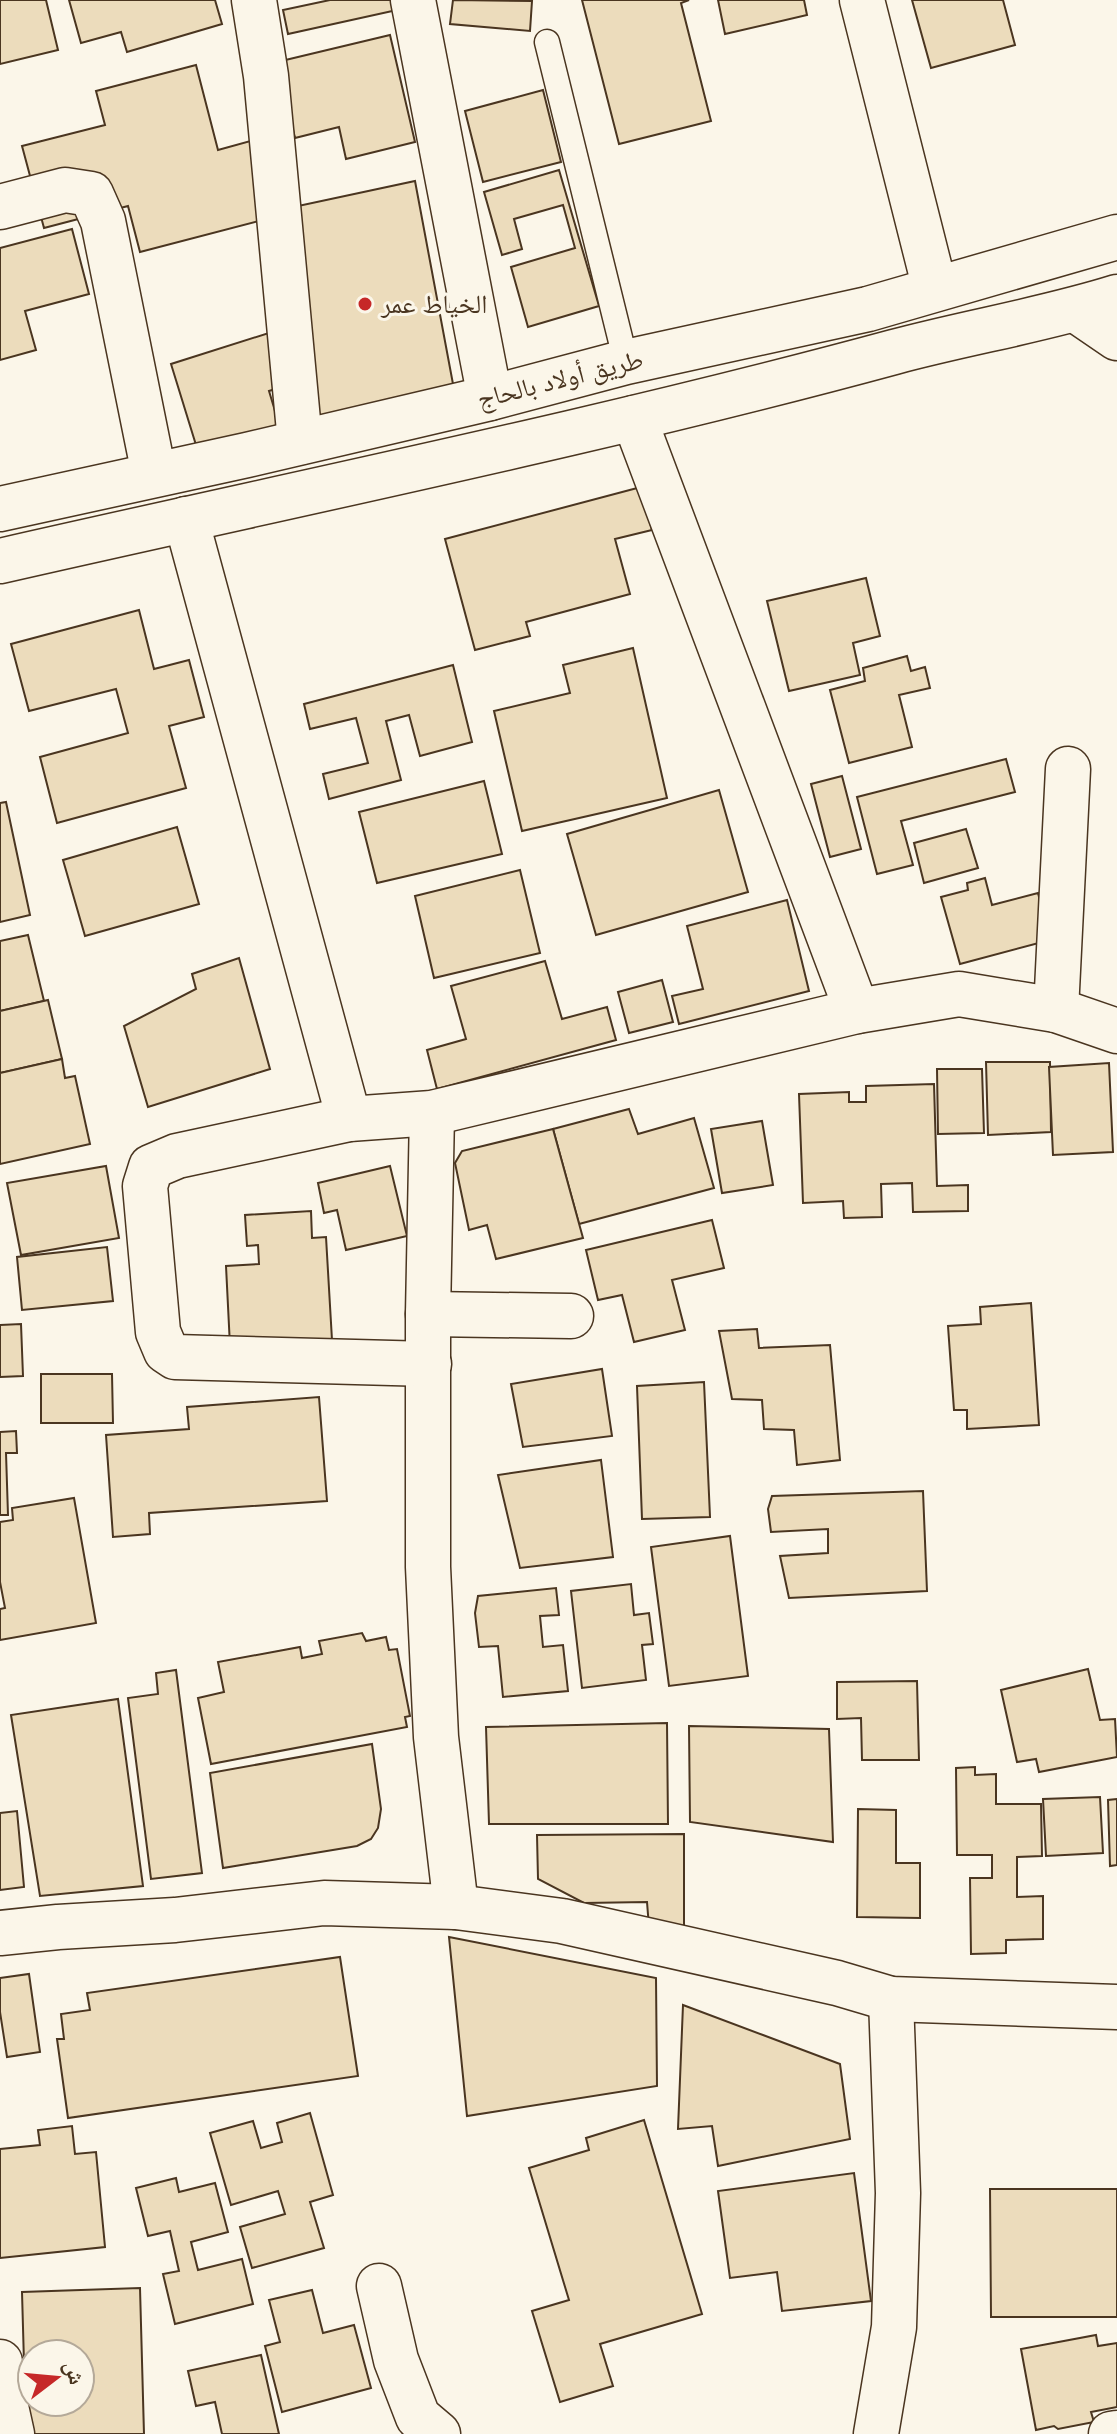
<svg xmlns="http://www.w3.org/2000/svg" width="1117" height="2434" font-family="Helvetica,'Noto Naskh Arabic',sans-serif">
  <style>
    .building { fill: #ecdcbc; stroke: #4a3520; stroke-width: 2; fill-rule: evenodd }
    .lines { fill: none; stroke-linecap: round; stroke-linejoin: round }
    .lane-casing { stroke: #4a3520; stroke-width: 27 }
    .street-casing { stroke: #4a3520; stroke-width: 47 }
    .secondary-casing { stroke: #4a3520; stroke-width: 47 }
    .lane { stroke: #fbf6e9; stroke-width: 24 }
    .street { stroke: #fbf6e9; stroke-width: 44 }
    .secondary { stroke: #fbf6e9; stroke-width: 44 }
    .poi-dot { fill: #c62828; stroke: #fbf6e9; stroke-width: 3 }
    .labels { text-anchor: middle; stroke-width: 6; stroke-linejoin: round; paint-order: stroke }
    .poi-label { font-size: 26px; fill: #4a3520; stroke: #fbf6e9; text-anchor: start }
    .street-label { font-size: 26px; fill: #4a3520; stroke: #fbf6e9 }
  </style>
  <rect width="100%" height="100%" fill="#fbf6e9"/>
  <!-- building -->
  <g class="building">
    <path d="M0,0H46L58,50L0,64Z"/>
    <path d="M69,0H215L222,24L127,52L121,32L81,43Z"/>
    <path d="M330,0H395L397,10L288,34L283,10Z"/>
    <path d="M453,0L532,1L530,31L450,24Z"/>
    <path d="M582,0H689L681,3L711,121L619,144Z"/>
    <path d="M718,0H804L807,15L725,34Z"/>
    <path d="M912,0H1003L1015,45L931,68Z"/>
    <path d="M390,35L415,142L346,159L339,127L295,138L277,62Z"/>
    <path d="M196,65L218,150L258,139L278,216L140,252L128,206L44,228L22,146L105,125L96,91Z"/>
    <path d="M543,90L561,162L483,182L465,111Z"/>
    <path d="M559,170L599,306L528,327L511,267L575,248L563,205L514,219L522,249L502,255L484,192Z"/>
    <path d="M415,181L456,400L304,436L284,209Z"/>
    <path d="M72,229L89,294L25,311L36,350L0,360V248Z"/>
    <path d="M272,332L289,385L269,391L281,431L200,458L171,364Z"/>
    <path d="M641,487L652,530L615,539L630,594L526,622L530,636L475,650L445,539Z"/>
    <path d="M866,578L880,636L853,643L860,675L789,691L767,601Z"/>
    <path d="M139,610L154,669L189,660L204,717L169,726L186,788L57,823L40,757L128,733L116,689L29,711L11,644Z"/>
    <path d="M633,648L667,798L522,831L494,711L570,693L563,665Z"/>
    <path d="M907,656L911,671L925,667L930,688L899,695L912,747L849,763L830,690L865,681L863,668Z"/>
    <path d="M453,665L472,742L420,756L409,715L386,721L401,780L329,799L323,774L368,763L356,718L310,729L304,704Z"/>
    <path d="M1006,759L1015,792L901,821L913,865L877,874L857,797Z"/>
    <path d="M842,776L861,849L830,857L811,784Z"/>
    <path d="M484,781L502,854L377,883L359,812Z"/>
    <path d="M719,790L748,892L596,935L567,834Z"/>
    <path d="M6,802L30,915L0,922V803Z"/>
    <path d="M177,827L199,904L85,936L63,860Z"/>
    <path d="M966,829L978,868L924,883L914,843Z"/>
    <path d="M520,870L540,953L434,978L415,896Z"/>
    <path d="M985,878L992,905L1038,893L1050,940L960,964L941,897L968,890L967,883Z"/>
    <path d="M787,900L809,991L679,1024L672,996L703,989L687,926Z"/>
    <path d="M28,935L44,1001L0,1011V941Z"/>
    <path d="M239,958L270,1069L148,1107L124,1026L196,989L192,974Z"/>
    <path d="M545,961L562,1019L607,1007L616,1040L437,1089L427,1050L466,1039L451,986Z"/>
    <path d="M662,980L673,1022L629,1033L618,992Z"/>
    <path d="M48,1000L62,1059L0,1073V1011Z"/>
    <path d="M62,1059L65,1078L75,1076L90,1144L0,1164V1073Z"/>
    <path d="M986,1062H1050L1051,1132L988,1135Z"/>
    <path d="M1109,1063L1113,1152L1053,1155L1049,1067Z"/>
    <path d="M937,1069H982L984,1133L938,1134Z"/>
    <path d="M934,1084L937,1186L968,1185V1211L913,1212L912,1183L881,1184L882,1217L844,1218L843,1201L803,1203L799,1094L849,1092V1102H866V1086Z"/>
    <path d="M629,1109L638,1134L694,1118L714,1188L579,1224L553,1129Z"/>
    <path d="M762,1121L773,1185L722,1193L711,1129Z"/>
    <path d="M553,1129L583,1238L496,1259L487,1225L469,1230L455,1163L462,1151Z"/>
    <path d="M106,1166L119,1238L21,1255L7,1183Z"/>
    <path d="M390,1166L407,1236L346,1250L337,1210L324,1213L318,1183Z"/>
    <path d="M311,1211L312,1238L326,1237L332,1340L230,1346L226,1266L259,1264L258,1245L247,1246L245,1215Z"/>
    <path d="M712,1220L724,1268L672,1280L685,1330L634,1342L622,1295L598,1300L586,1250Z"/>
    <path d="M107,1247L113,1301L22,1310L17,1257Z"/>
    <path d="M1031,1303L1039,1425L967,1429V1410H954L948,1326L981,1324L980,1307Z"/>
    <path d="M21,1324L23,1376L0,1377V1325Z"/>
    <path d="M757,1329L759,1348L830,1345L840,1460L797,1465L794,1430L764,1429L762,1400L732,1399L719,1331Z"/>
    <path d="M602,1369L612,1436L523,1447L511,1384Z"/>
    <path d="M41,1374H112L113,1423H41Z"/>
    <path d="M704,1382L710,1517L642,1519L637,1386Z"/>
    <path d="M319,1397L327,1501L149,1513L150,1534L113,1537L106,1435L189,1429L187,1407Z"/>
    <path d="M16,1431L17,1453H6L8,1515H0V1432Z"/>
    <path d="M601,1460L613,1557L520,1568L498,1475Z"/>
    <path d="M923,1491L927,1591L789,1598L780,1556L828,1553V1529L771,1532L768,1509L772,1496Z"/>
    <path d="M74,1498L96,1623L0,1640V1609L5,1608L0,1582V1522L13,1520L12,1508Z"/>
    <path d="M730,1536L748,1676L669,1686L651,1547Z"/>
    <path d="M631,1584L634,1615L649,1613L653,1644L642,1645L646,1680L582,1688L571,1591Z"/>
    <path d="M556,1588L559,1615L540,1616L543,1647L563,1645L568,1691L503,1697L498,1646L479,1647L475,1613L478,1596Z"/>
    <path d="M362,1633L366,1641L386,1637L389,1650L397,1649L410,1716L405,1717L407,1727L211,1764L198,1698L224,1692L218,1662L300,1647L302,1658L322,1654L319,1641Z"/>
    <path d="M1088,1669L1100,1720L1115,1719L1117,1757L1039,1772L1036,1759L1017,1762L1001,1690Z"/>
    <path d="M176,1670L202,1873L151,1879L128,1698L158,1694L156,1673Z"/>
    <path d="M917,1681L919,1760H862L861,1718L837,1719V1682Z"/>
    <path d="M118,1699L143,1886L40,1896L11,1715Z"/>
    <path d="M667,1723L668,1824H489L486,1727Z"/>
    <path d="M689,1726L829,1729L833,1842L690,1822Z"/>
    <path d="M372,1744L381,1809L378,1828L371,1839L357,1846L223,1868L210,1773Z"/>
    <path d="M975,1767V1775L996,1774V1804H1041L1042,1856L1017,1857V1897L1043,1896V1939L1006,1940V1953L971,1954L970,1878H992V1855H957L956,1768Z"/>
    <path d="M1100,1797L1103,1853L1046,1856L1043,1799Z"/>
    <path d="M1117,1799V1865L1110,1866L1108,1800Z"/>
    <path d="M858,1809L896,1810V1863H920V1918L857,1917Z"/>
    <path d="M17,1811L24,1887L0,1890V1813Z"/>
    <path d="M684,1834V1927H649L647,1902L584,1903L538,1879L537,1835Z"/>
    <path d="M449,1937L656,1978L657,2086L467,2116Z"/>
    <path d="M340,1957L358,2076L68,2118L57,2039H64L61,2014L90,2010L87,1993Z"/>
    <path d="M29,1974L40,2052L7,2057L0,2012V1978Z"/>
    <path d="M683,2005L840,2064L850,2139L718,2166L712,2126L678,2129Z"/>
    <path d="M310,2113L333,2195L310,2202L324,2248L252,2268L240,2227L285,2214L278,2191L231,2205L210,2133L253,2121L261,2148L282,2142L277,2123Z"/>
    <path d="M644,2120L702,2314L600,2344L613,2386L560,2402L532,2311L569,2300L529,2168L589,2150L586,2138Z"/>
    <path d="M72,2126L75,2154L96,2152L105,2247L0,2258V2149L40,2145L38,2130Z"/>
    <path d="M854,2173L871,2301L782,2311L777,2272L730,2278L718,2191Z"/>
    <path d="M176,2178L179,2192L215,2183L228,2232L191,2242L198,2270L242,2259L253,2304L175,2324L163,2274L179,2271L170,2231L148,2236L136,2188Z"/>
    <path d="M990,2189H1117V2317H991Z"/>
    <path d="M140,2288L144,2434H26L22,2292ZM32,2354H80V2402H32Z"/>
    <path d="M312,2290L323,2333L354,2325L371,2388L282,2412L265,2346L280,2342L269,2300Z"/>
    <path d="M1096,2335L1098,2346L1117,2343V2407L1091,2412L1094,2422L1058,2429L1054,2426L1036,2430L1021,2349Z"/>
    <path d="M261,2355L279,2434H222L215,2402L196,2406L188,2371Z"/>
  </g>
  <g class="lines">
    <!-- lane casing -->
    <g class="lane-casing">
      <path id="lane" d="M547,42L626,362"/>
    </g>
    <!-- street casing -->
    <g class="street-casing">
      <g id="street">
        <path d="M254,0L266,76L300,442"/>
        <path d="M413,0L490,398"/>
        <path d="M862,0L935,289"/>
        <path d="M0,207L65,190L91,194L103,221L154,474"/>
        <path d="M1076,310L1117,338"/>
        <path d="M634,418L857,1011"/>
        <path d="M186,519L349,1119"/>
        <path d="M1056,1010L1068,769"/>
        <path d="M432,1113L428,1314V1567L436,1737L456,1907"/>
        <path d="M428,1314L571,1316"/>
        <path d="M429,1364L175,1357L166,1351L158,1332L145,1186L151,1167L177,1156L349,1119L432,1113L857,1011L959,994L1056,1010L1117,1031"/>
        <path d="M0,1933L58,1927L175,1920L324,1903L456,1907L562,1921L837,1983L891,1999L1117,2007"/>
        <path d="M379,2286L396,2360L418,2417L438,2434"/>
        <path d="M0,2362L5,2402L12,2434"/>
        <path d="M876,2434L894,2327L898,2193L891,1999"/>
        <path d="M1111,2434L1117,2433"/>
      </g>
    </g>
    <!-- secondary casing -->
    <g class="secondary-casing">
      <g id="secondary">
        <path d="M0,509L247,455L490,398L626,362L868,309L1117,237"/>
        <path d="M0,561C298,493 599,432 894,352C968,332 1044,320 1117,297"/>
      </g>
    </g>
    <!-- lane -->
    <use href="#lane" class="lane"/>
    <!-- street -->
    <use href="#street" class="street"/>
    <!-- secondary -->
    <use href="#secondary" class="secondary"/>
  </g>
  <!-- markers -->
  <circle class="poi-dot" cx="365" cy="304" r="8"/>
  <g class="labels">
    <!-- poi labels -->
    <g class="poi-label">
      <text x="381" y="313">الخياط عمر</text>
    </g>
    <!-- street labels -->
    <g class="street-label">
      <text transform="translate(560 379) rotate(-14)" y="9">طريق أولاد بالحاج</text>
    </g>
  </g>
  <!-- north arrow -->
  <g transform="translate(56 2378) rotate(74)"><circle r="38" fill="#fbf6e9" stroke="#b4a999" stroke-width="2"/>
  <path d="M0-6L14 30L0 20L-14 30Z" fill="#c62828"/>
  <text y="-12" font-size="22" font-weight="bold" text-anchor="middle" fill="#4a3520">ش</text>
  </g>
</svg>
